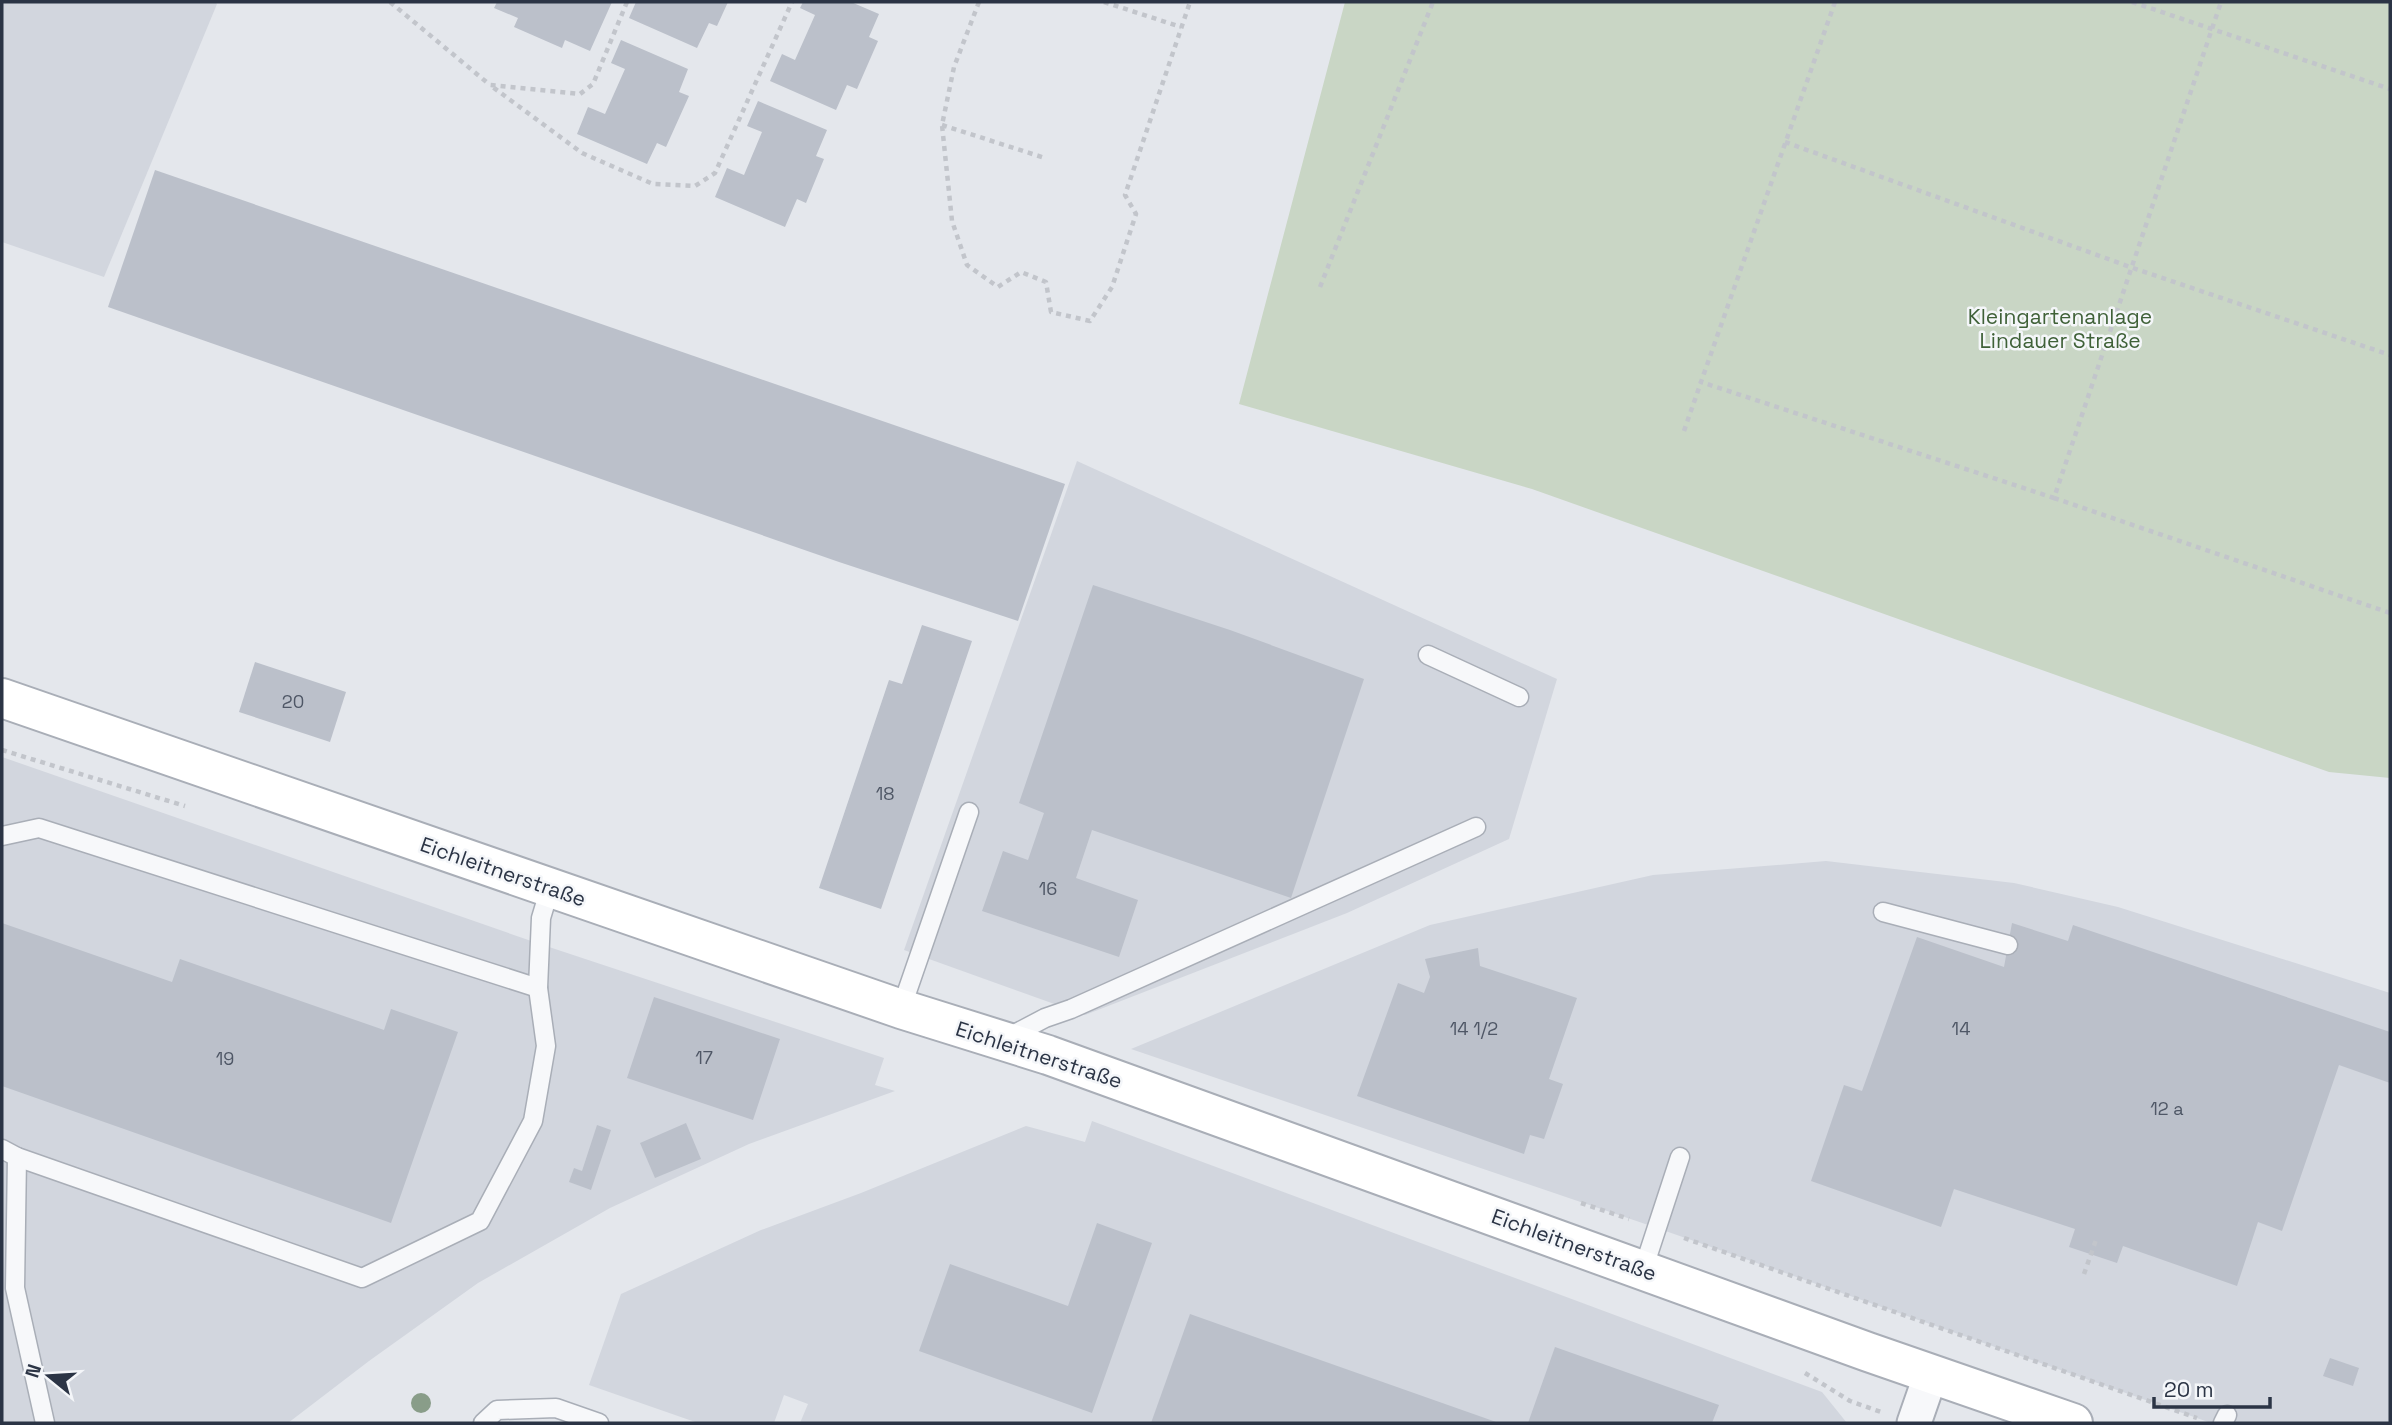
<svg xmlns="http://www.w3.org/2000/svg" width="2392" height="1425" font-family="'Space Grotesk',sans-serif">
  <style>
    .built { fill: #d2d6de }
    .green { fill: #c9d6c5 }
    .building { fill: #bbc0ca }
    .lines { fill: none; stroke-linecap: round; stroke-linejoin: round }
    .lane-casing { stroke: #a9aeb7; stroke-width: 21 }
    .street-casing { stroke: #a9aeb7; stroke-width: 37 }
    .secondary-casing { stroke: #a9aeb7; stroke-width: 42 }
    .path { stroke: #c2c5cb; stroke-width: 4.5; stroke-dasharray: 5 5; stroke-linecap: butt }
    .lane { stroke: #f7f8fa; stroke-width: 18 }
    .street { stroke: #f7f8fa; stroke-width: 33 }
    .secondary { stroke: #fff; stroke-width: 38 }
    .tree { fill: #899d89 }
    .labels { text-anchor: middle; stroke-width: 5; stroke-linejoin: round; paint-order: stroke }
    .number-label { font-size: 18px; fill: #4f5766 }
    .park-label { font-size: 21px; fill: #3f6138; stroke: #f4f6f9 }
    .street-label { font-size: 21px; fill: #2b3445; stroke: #f4f6f9 }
  </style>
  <rect width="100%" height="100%" fill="#e4e7ec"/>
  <!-- built -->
  <g class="built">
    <path d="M2,2H215L217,4L104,277L2,242Z"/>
    <path d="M1077,461L1557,679L1509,839L1347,913L1085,1015L904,950Z"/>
    <path d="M2,757L540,944L884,1058L875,1085L895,1091L749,1144L610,1208L478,1283L369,1361L288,1423H2Z"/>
    <path d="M1826,861L2014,883L2118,907L2390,993V1423H2211L1657,1228L1131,1049L1430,925L1653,875Z"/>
    <path d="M1092,1121L1822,1392L1847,1423H800L808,1404L784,1395L774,1423H698L589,1385L621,1294L761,1230L861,1193L1026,1126L1085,1142Z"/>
  </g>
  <!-- green -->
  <path class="green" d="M1345,2H2390V778L2329,772L1532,489L1239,404Z"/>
  <!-- building -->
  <g class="building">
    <path d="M497,2H612L590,51L565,40L562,48L514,27L518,18L494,8Z"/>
    <path d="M636,2H728L717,26L709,23L697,48L629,18Z"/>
    <path d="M803,2H851L879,14L869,37L878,41L857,89L847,85L836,110L770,81L782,54L795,60L815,15L800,8Z"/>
    <path d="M621,40L688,69L679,92L689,96L666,147L657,143L647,164L577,134L588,107L605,114L625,69L611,63Z"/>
    <path d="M758,101L827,130L816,156L824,159L806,203L797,199L785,227L715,197L727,168L744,175L762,132L747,126Z"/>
    <path d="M155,170L1065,484L1018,621L839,562L108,307Z"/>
    <path d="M1093,585L1230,630L1364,679L1291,898L1092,830L1076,878L1138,900L1119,957L982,911L1003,851L1028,860L1044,813L1019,803Z"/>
    <path d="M922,625L972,641L881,909L819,888L889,680L902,684Z"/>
    <path d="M255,662L346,692L330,742L239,712Z"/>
    <path d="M2,923L172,982L180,959L384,1030L391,1009L458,1032L391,1223L2,1086Z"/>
    <path d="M2012,923L2068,941L2073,925L2390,1032V1083L2339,1065L2282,1231L2258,1222L2237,1286L2123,1246L2117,1263L2069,1247L2075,1229L1954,1189L1941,1227L1811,1181L1844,1085L1862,1091L1917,937L2004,967Z"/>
    <path d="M1478,948L1480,966L1577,998L1549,1079L1563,1084L1544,1139L1530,1135L1524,1154L1357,1096L1398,983L1424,993L1430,977L1425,959Z"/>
    <path d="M654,997L780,1039L753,1120L627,1078Z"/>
    <path d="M686,1123L701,1159L655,1178L640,1143Z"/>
    <path d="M597,1125L611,1130L591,1190L569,1182L574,1168L582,1171Z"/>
    <path d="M1097,1223L1152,1243L1092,1413L919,1351L950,1264L1068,1306Z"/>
    <path d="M1190,1314L1499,1423H1151Z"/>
    <path d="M1555,1347L1719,1405L1712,1423H1528Z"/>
    <path d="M2330,1358L2359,1368L2353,1386L2323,1376Z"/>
  </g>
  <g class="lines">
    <!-- lane casing -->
    <g class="lane-casing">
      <g id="lane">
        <path d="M1428,655L1519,697"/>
        <path d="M2,836L39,828L538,988"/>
        <path d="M1883,912L2008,945"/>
        <path d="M901,1009L969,812"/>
        <path d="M1007,1038L1045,1018L1071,1009L1476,827"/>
        <path d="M2,1149L17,1157L362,1278L480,1221L533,1121L546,1046L538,988L541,918L550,888"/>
        <path d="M17,1157L15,1288L45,1423"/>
        <path d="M1643,1270L1680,1157"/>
        <path d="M483,1423L497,1410L556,1408L599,1423"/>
        <path d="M2223,1423L2227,1415"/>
      </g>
    </g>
    <!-- street casing -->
    <g class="street-casing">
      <path id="street" d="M1914,1423L1931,1374"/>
    </g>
    <!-- secondary casing -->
    <g class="secondary-casing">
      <path id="secondary" d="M2,698L901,1009L1048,1055L1868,1352L2073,1423"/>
    </g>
    <!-- path -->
    <g class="path">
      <path d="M390,2L490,85"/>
      <path d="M627,2L593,84L580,94L490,85L582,153L653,184L695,186L715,173L792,2"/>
      <path d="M979,2L954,67L942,125L952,221L967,265L998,287L1021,272L1046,282L1051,312L1090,321L1112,287L1136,214L1125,195L1190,2"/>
      <path d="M1104,2L1181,27"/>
      <path d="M1835,2L1701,382L2054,498L2221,2"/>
      <path d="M2132,2L2390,89"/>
      <path d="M942,125L1045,158"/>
      <path d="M1785,142L2133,268L2390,355"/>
      <path d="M1320,287L1433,2"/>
      <path d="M1684,431L1701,382"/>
      <path d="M2054,498L2390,613"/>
      <path d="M2,750L185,806"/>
      <path d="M1581,1203L1629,1219"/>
      <path d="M1684,1238L2197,1418"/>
      <path d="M2084,1274L2097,1237"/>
      <path d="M1805,1373L1850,1401L1881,1412"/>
    </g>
    <!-- lane -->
    <use href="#lane" class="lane"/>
    <!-- street -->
    <use href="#street" class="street"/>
    <!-- secondary -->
    <use href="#secondary" class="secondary"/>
  </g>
  <!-- trees -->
  <circle class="tree" cx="421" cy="1403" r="10"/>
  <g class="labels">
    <!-- number labels -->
    <g class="number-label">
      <text x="293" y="708">20</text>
      <text x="885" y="800">18</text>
      <text x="1048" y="895">16</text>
      <text x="1474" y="1035">14 1/2</text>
      <text x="1961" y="1035">14</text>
      <text x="704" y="1064">17</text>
      <text x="225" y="1065">19</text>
      <text x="2167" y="1115">12 a</text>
    </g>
    <!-- park labels -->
    <g class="park-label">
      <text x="2060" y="324">Kleingartenanlage<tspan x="2060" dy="24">Lindauer Straße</tspan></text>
    </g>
    <!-- street labels -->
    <g class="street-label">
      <text transform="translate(503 872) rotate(19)" y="7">Eichleitnerstraße</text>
      <text transform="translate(1039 1055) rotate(18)" y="7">Eichleitnerstraße</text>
      <text transform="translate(1574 1245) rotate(20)" y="7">Eichleitnerstraße</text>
    </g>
  </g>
  <!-- border -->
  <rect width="2392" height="1425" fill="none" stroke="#2b3445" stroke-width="7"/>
  <!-- north arrow -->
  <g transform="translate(49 1376) rotate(288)" stroke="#f4f6f9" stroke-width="5" paint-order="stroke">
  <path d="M0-5L12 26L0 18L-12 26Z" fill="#2b3445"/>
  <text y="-10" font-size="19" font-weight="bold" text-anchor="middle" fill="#2b3445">N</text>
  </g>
  <!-- scale -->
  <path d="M2154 1397v10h116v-10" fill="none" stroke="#2b3445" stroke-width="3.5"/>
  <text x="2164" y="1397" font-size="21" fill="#2b3445" stroke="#f4f6f9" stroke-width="5" paint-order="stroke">20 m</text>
</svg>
